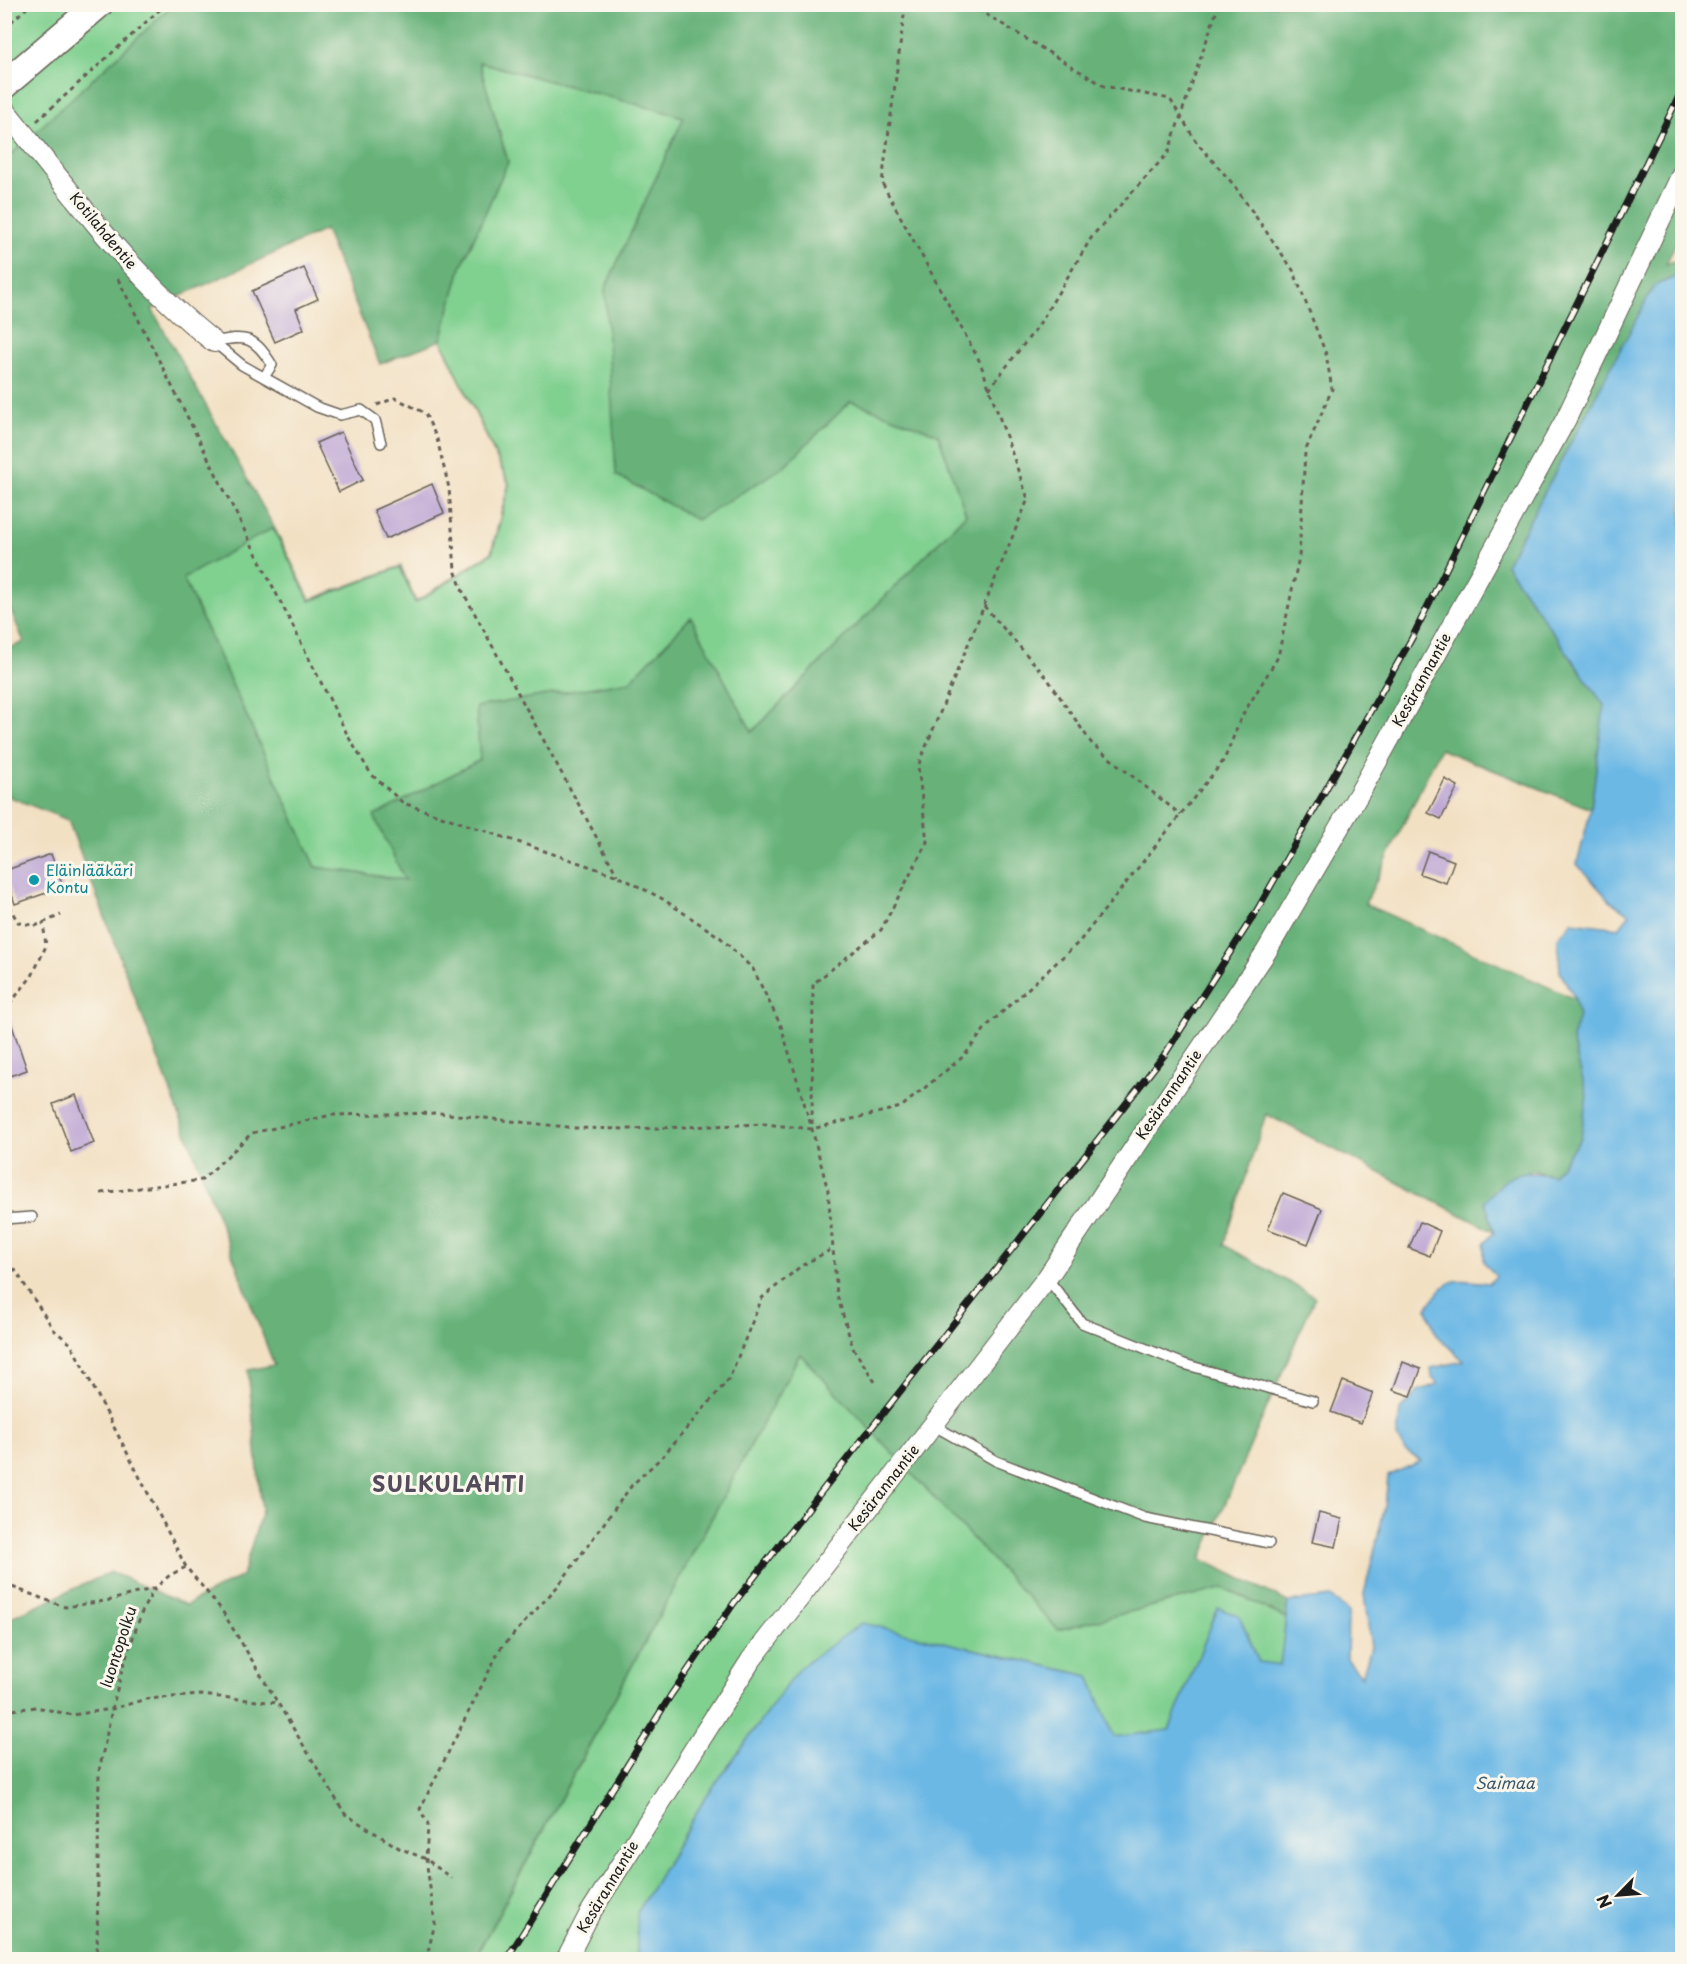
<svg xmlns="http://www.w3.org/2000/svg" width="1687" height="1964" font-family="'Playpen Sans',sans-serif">
  <style>
    .green { fill: #80d090; stroke: #4e7656; stroke-width: 1.5 }
    .forest { fill: #68b27a; stroke: #42674b; stroke-width: 1.5; fill-rule: evenodd }
    .water { fill: #6cb8e5; stroke: #446a80; stroke-width: 1.5 }
    .building { fill: #bda6d4 }
    .lines { fill: none; stroke-linecap: round; stroke-linejoin: round }
    .lane-casing { stroke: #676156; stroke-width: 12 }
    .street-casing { stroke: #676156; stroke-width: 22 }
    .secondary-casing { stroke: #676156; stroke-width: 30 }
    .path { stroke: #676156; stroke-width: 3; stroke-dasharray: 4.5 4.5; stroke-linecap: butt }
    .lane { stroke: #fff; stroke-width: 9 }
    .street { stroke: #fff; stroke-width: 20 }
    .secondary { stroke: #fff; stroke-width: 27 }
    .rail-casing { stroke: #1c1c1c; stroke-width: 7 }
    .rail { stroke: #fbf7ec; stroke-width: 4.5; stroke-dasharray: 14; stroke-linecap: butt }
    .culture-dot { fill: #0f9aa8; stroke: #fbf7ec; stroke-width: 2 }
    .labels { text-anchor: middle; stroke-width: 6; stroke-linejoin: round; paint-order: stroke }
    .street-label { font-size: 15px; fill: #1c1c1c; stroke: #fbf7ec }
    .culture-label { font-size: 15px; fill: #0d838f; stroke: #fbf7ec; text-anchor: start }
    .water-label { font-size: 16px; font-style: italic; fill: #3c5a6c; stroke: #fbf7ec }
    .district-label { font-size: 21px; font-weight: bold; letter-spacing: 1.5px; fill: #544c5c; stroke: #fbf7ec }
  </style>
  <rect width="100%" height="100%" fill="#fbf7ec"/>
  <filter id="ink" filterUnits="userSpaceOnUse"><feTurbulence type="fractalNoise" baseFrequency=".0167" numOctaves="2"/><feDisplacementMap in="SourceGraphic" scale="12" xChannelSelector="R" yChannelSelector="G"/><feConvolveMatrix kernelMatrix="1 2 1 2 8 2 1 2 1" color-interpolation-filters="sRGB"/></filter>
  <filter id="wash" filterUnits="userSpaceOnUse"><feTurbulence type="fractalNoise" baseFrequency=".008" numOctaves="4" result="noise"/><feDisplacementMap in="SourceGraphic" scale="24" xChannelSelector="R" yChannelSelector="G"/><feGaussianBlur stdDeviation="1.35" result="paint"/><feColorMatrix in="noise" values="0 0 0 0 0 0 0 0 0 0 0 0 0 0 0 0 0 1.4 0 .05"/><feComposite in="paint" operator="in"/></filter>
  <g filter="url(#wash)">
    <rect width="100%" height="100%" fill="#f2e0c3"/>
    <!-- green -->
    <g class="green">
      <path d="M5,5H173L5,161Z"/>
      <path d="M479,62L684,117L605,289L782,468L851,401L938,434L966,514L752,732L691,617L630,681L476,707L480,760L375,816L406,880L316,867L183,578L273,527L310,600L400,567L416,603L492,553L509,484L441,340L461,267L508,162Z"/>
      <path d="M800,1354L1058,1630L1224,1588L1286,1618L1281,1665L988,1959L474,1960Z"/>
    </g>
    <!-- forest -->
    <path class="forest" d="M173,5H1682V230L1666,264L1682,258V274L1654,286L1506,565L1604,705L1591,809L1440,749L1365,904L1575,999L1579,1017L1572,1039L1587,1095L1581,1138L1553,1176L1532,1170L1485,1201L1494,1232L1266,1114L1224,1245L1315,1297L1201,1559L1288,1602L1286,1618L1224,1588L1058,1630L800,1354L474,1959H5V1620L111,1572L186,1605L242,1576L262,1511L248,1370L274,1365L68,820L5,795V650L24,642L4,594V161ZM479,62L684,117L605,289L616,475L697,520L782,468L851,401L938,434L966,514L752,732L691,617L630,681L476,707L480,760L374,816L405,880L316,867L183,578L273,528L310,601L400,567L415,603L492,553L509,484L441,340L461,267L508,162ZM325,230L380,364L441,340L509,483L491,553L416,602L401,566L310,600L274,527L152,309Z"/>
    <!-- water -->
    <path class="water" d="M1682,274V1959H637V1913L705,1798L799,1668L862,1623L1089,1676L1114,1737L1169,1730L1218,1608L1239,1616L1259,1662L1280,1665L1288,1602L1331,1597L1348,1611L1347,1659L1362,1677L1371,1647L1364,1594L1385,1506L1388,1476L1421,1461L1405,1451L1397,1437L1400,1410L1418,1391L1438,1384L1432,1378L1431,1368L1464,1361L1436,1335L1427,1308C1449,1274 1453,1280 1490,1283L1496,1276L1484,1262V1244L1494,1232L1485,1201C1507,1174 1519,1168 1553,1176L1581,1138L1587,1095L1572,1039L1579,1016L1575,999L1560,972L1558,938L1572,922L1619,928L1630,914L1611,902L1577,864L1591,809L1604,705L1506,565L1654,286Z"/>
    <g id="blocks">
      <!-- building -->
      <g class="building">
        <path d="M304,268L318,299L296,309L304,329L275,342L252,291Z"/>
        <path d="M341,432L363,480L339,492L316,443Z"/>
        <path d="M432,484L444,513L386,539L374,510Z"/>
        <path d="M1445,779L1458,786L1441,819L1428,813Z"/>
        <path d="M1428,851L1454,861L1446,883L1420,874Z"/>
        <path d="M51,854L63,887L15,904L4,871Z"/>
        <path d="M4,1011H7L27,1070L4,1078Z"/>
        <path d="M76,1095L94,1143L71,1152L53,1104Z"/>
        <path d="M1283,1193L1322,1209L1308,1244L1268,1229Z"/>
        <path d="M1420,1222L1440,1231L1430,1256L1409,1248Z"/>
        <path d="M1403,1362L1421,1369L1411,1396L1393,1390Z"/>
        <path d="M1343,1381L1373,1393L1361,1423L1331,1412Z"/>
        <path d="M1319,1513L1342,1519L1336,1547L1312,1542Z"/>
      </g>
    </g>
  </g>
  <g filter="url(#ink)">
    <use href="#blocks" fill-opacity="0" stroke="#676156" stroke-width="1.5"/>
    <g class="lines">
      <!-- lane casing -->
      <g class="lane-casing">
        <g id="lane">
          <path d="M214,342L242,365L317,407L340,415L361,410L375,420L381,443"/>
          <path d="M214,342C246,335 254,336 272,365L264,377"/>
          <path d="M4,1219L32,1217"/>
          <path d="M1047,1278L1082,1323L1184,1364L1313,1401"/>
          <path d="M933,1425L996,1461L1145,1518L1269,1543"/>
        </g>
      </g>
      <!-- street casing -->
      <g class="street-casing">
        <g id="street">
          <path d="M4,109C71,192 130,276 214,342"/>
          <path d="M566,1960L590,1913L751,1660L1047,1278L1266,952L1364,785L1566,419L1682,174"/>
        </g>
      </g>
      <!-- secondary casing -->
      <g class="secondary-casing">
        <path id="secondary" d="M4,85L99,4"/>
      </g>
      <!-- path -->
      <g class="path">
        <path d="M4,28L31,4"/>
        <path d="M37,121L166,4"/>
        <path d="M118,279L349,738L371,774L403,803L618,876L661,898L721,938L753,969L781,1026L812,1129L828,1191L837,1295L853,1348L877,1385"/>
        <path d="M989,389L1038,326L1093,235L1168,153L1219,4"/>
        <path d="M377,405L395,398L425,413L437,439L449,488L455,570L463,592L617,875"/>
        <path d="M984,606L1047,678L1092,744L1181,815"/>
        <path d="M4,898L18,922L35,926L61,915"/>
        <path d="M4,1011L32,976L46,946L43,922"/>
        <path d="M812,1124L813,984L881,930L927,842L918,766L1028,499L980,362L882,183L905,8L908,4"/>
        <path d="M101,1193L202,1180L252,1133L332,1115L440,1113L575,1128L630,1129L764,1124L812,1129L901,1107L964,1056L987,1026L1079,942L1224,760L1242,716L1278,657L1299,557L1305,452L1332,389L1326,354L1293,270L1233,184L1197,143L1170,99L1104,86L969,4"/>
        <path d="M4,1253L54,1330L71,1344L186,1567"/>
        <path d="M4,1584L65,1607L111,1600L155,1588"/>
        <path d="M4,1711L36,1707L72,1715L112,1709L146,1699L201,1695L277,1703"/>
        <path d="M97,1960L99,1771L112,1709L123,1666L143,1609L155,1588L170,1575L186,1567L221,1609L345,1814L399,1848L426,1859L451,1878"/>
        <path d="M426,1960L435,1923L426,1859L428,1825L420,1809L500,1649L558,1586L632,1485L663,1456L729,1379L762,1298L801,1266L832,1249"/>
      </g>
      <!-- lane -->
      <use href="#lane" class="lane"/>
      <!-- street -->
      <use href="#street" class="street"/>
      <!-- secondary -->
      <use href="#secondary" class="secondary"/>
      <!-- rail casing -->
      <g class="rail-casing">
        <path id="rail" d="M506,1960L671,1695L734,1603L1165,1054L1256,912L1412,638L1682,90"/>
      </g>
      <!-- rail -->
      <use href="#rail" class="rail"/>
    </g>
  </g>
  <!-- markers -->
  <circle class="culture-dot" cx="34" cy="880" r="6"/>
  <g class="labels">
    <!-- street labels -->
    <g class="street-label">
      <text transform="translate(103 231) rotate(50)" y="5">Kotilahdentie</text>
      <text transform="translate(1422 680) rotate(-61)" y="5">Kesärannantie</text>
      <text transform="translate(1169 1095) rotate(-56)" y="5">Kesärannantie</text>
      <text transform="translate(884 1488) rotate(-52)" y="5">Kesärannantie</text>
      <text transform="translate(119 1647) rotate(-72)" y="5">luontopolku</text>
      <text transform="translate(608 1887) rotate(-59)" y="5">Kesärannantie</text>
    </g>
    <!-- culture labels -->
    <g class="culture-label">
      <text x="46" y="876">Eläinlääkäri<tspan x="46" dy="17">Kontu</tspan></text>
    </g>
    <!-- water labels -->
    <g class="water-label">
      <text x="1505" y="1789">Saimaa</text>
    </g>
    <!-- district labels -->
    <g class="district-label">
      <text x="449" y="1492">SULKULAHTI</text>
    </g>
  </g>
  <!-- margin -->
  <rect width="1687" height="1964" fill="none" stroke="#fbf7ec" stroke-width="24"/>
  <!-- north arrow -->
  <g transform="translate(1618 1895) rotate(245)" stroke="#fbf7ec" stroke-width="4.5" paint-order="stroke">
  <path d="M0-4.5L10 22L0 15L-10 22Z" fill="#1c1c1c"/>
  <text y="-9" font-size="16" font-weight="bold" text-anchor="middle" fill="#1c1c1c">N</text>
  </g>
</svg>
